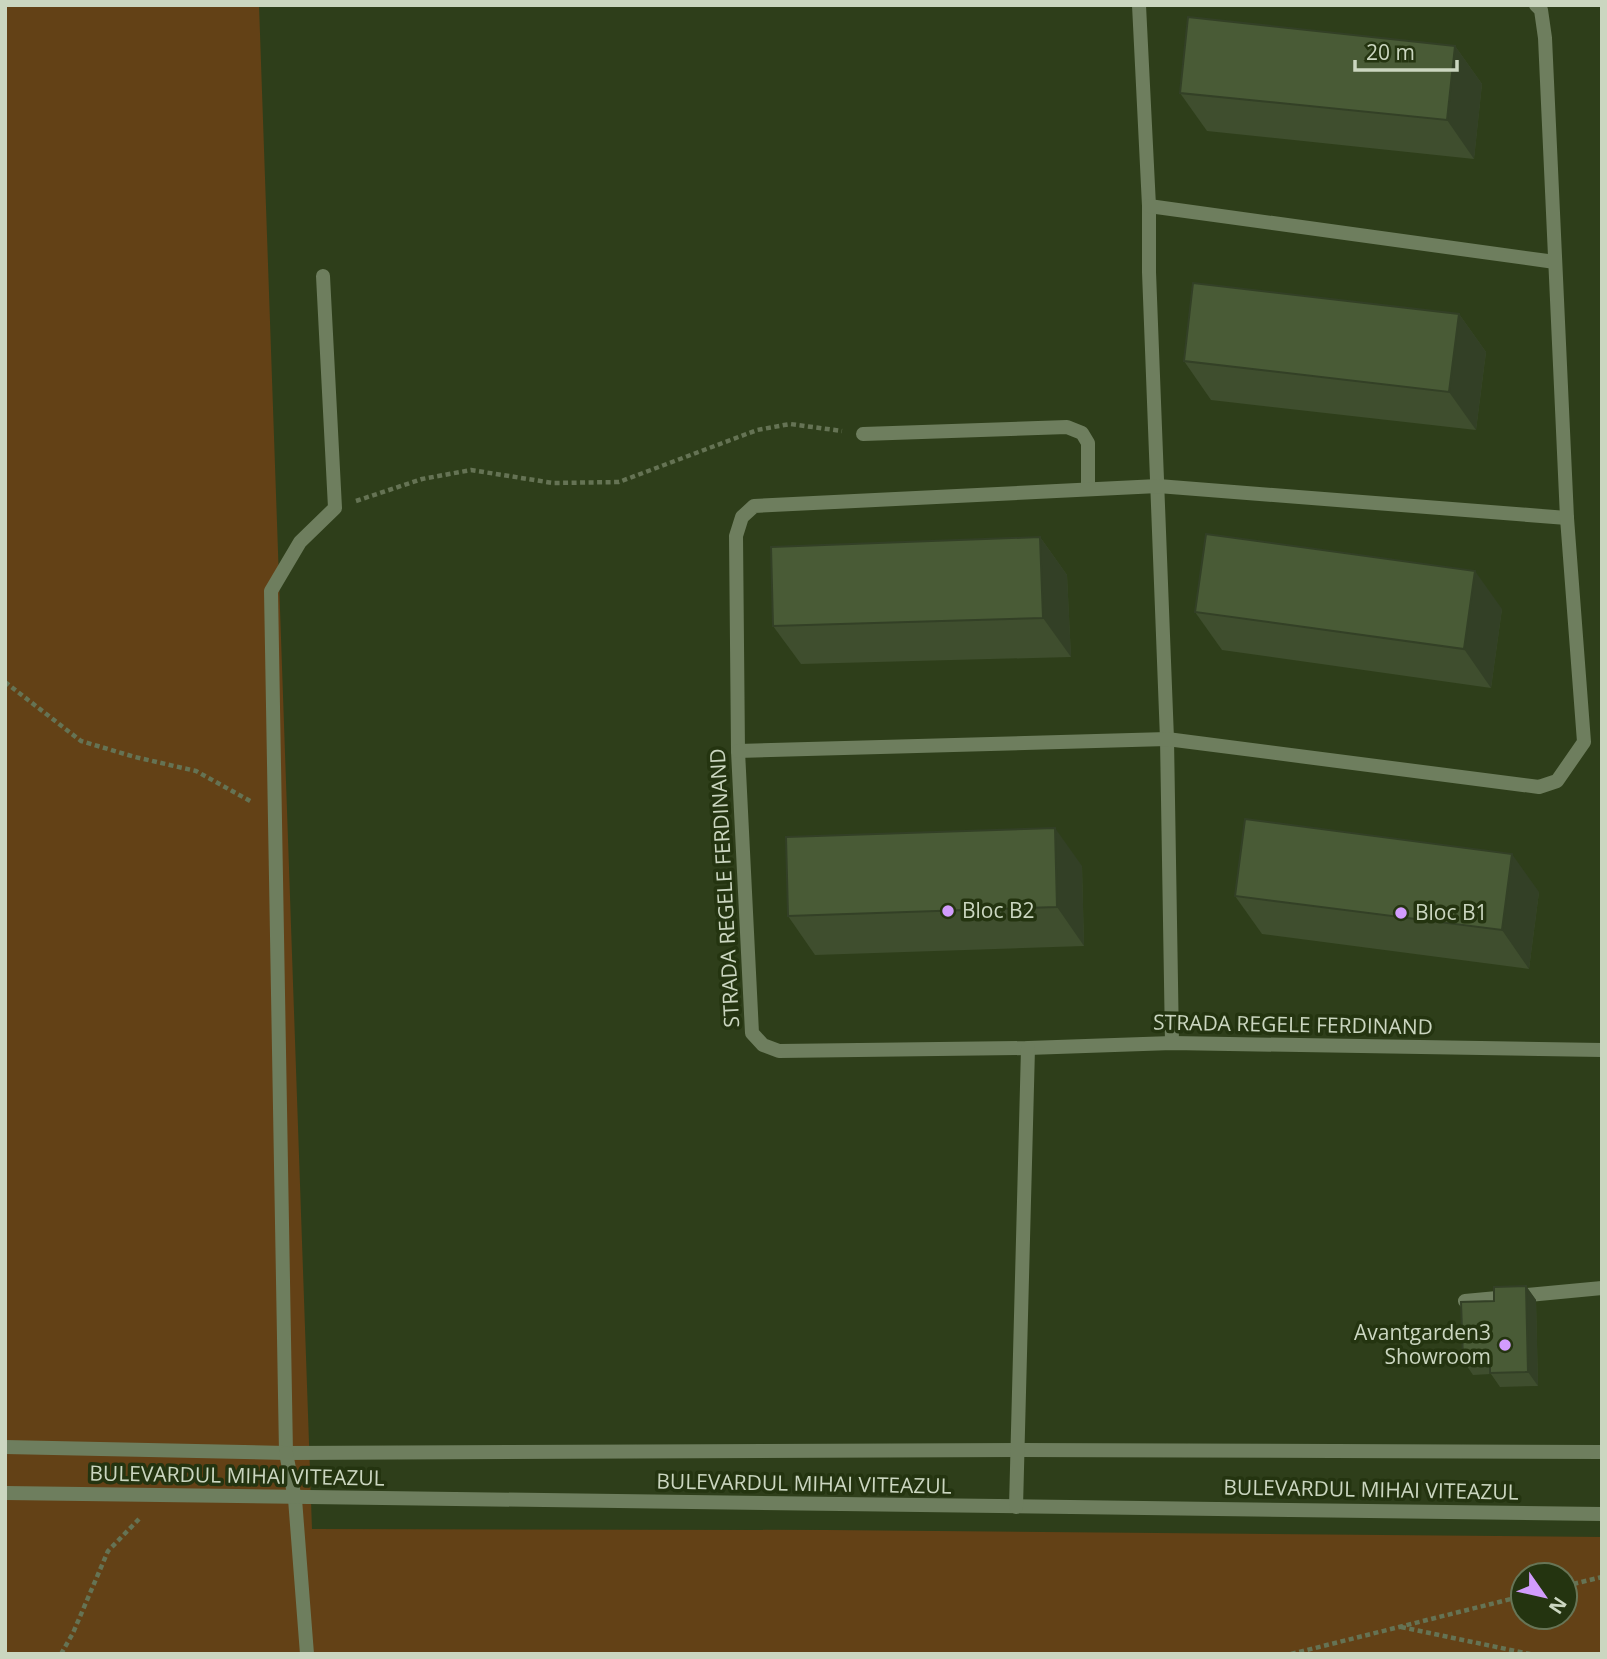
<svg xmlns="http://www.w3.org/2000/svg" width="1607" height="1659" font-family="'Open Sans',sans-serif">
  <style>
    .green { fill: #634116; fill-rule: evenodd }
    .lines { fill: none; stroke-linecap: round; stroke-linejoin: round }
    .path { stroke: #657354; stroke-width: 4.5; stroke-dasharray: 5 3.5; stroke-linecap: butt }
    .service { stroke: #6e7e5e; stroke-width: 14 }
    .minor { stroke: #6e7e5e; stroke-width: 14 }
    .wall { fill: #3f4e2e }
    .shaded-wall { fill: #334026 }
    .building { fill: #495b36; stroke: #334026; stroke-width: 2 }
    .poi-dot { fill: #d29cfd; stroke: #243410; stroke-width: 2.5 }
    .labels { text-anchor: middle; stroke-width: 7; stroke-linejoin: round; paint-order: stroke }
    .street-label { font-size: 21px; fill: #cbd6c0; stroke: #243410 }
    .poi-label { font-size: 21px; fill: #cbd6c0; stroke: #243410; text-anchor: start }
  </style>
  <rect width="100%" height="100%" fill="#2e3e1a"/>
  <!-- green -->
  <path class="green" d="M5,5H259L312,1529L828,1530L1602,1537V1654H5ZM1523,1575H1565V1617H1523Z"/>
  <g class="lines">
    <!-- path -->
    <g class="path">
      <path d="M356,501L422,479L471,470L553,483L619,482L757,430L790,424L842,431"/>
      <path d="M5,682L81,741L135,757L196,771L252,802"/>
      <path d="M1565,1586L1602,1577"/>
      <path d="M1401,1627L1530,1654"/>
      <path d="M61,1654L73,1633L108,1551L139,1519"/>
      <path d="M1291,1654L1523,1596"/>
    </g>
    <!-- service -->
    <g class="service">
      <path d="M863,434L1067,427L1082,433L1088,443V489"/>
      <path d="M1465,1301L1602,1288"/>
      <path d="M286,1453L271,591L300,542L335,508L323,276"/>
    </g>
    <!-- minor -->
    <g class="minor">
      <path d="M1139,5L1149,206V272L1167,739L1172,1043"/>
      <path d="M1149,206L1555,262"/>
      <path d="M1567,518L1158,486L754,506L742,517L736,536L738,751L752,1033L763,1045L779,1051L1028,1048L1172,1043L1602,1050"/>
      <path d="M738,751L1167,739L1539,787L1557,781L1584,742L1567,518L1545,38L1541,10L1536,5"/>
      <path d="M5,1447L286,1453L1018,1450L1602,1452"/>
      <path d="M286,1453L295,1499L307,1654"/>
      <path d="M5,1493L1602,1514"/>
      <path d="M1016,1507L1028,1048"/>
    </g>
  </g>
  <!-- wall -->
  <g class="wall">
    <path d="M1455,46L1482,84L1474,159L1207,131L1180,93Z"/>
    <path d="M1459,314L1486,352L1476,430L1211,400L1184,361Z"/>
    <path d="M1040,537L1067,575L1071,657L801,664L773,626Z"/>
    <path d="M1502,609L1491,688L1222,650L1195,612Z"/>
    <path d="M1082,866L1084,946L815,955L788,916Z"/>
    <path d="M1539,892L1529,969L1262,934L1235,896Z"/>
    <path d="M1526,1286L1536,1300L1538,1386L1500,1387L1491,1374L1473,1375L1463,1360L1494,1301Z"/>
  </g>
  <!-- shaded-wall -->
  <g class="shaded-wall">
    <path d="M1455,46L1482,84L1474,159L1447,120Z"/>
    <path d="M1459,314L1486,352L1476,430L1449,392Z"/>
    <path d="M1040,537L1067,575L1071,657L1043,618Z"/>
    <path d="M1475,571L1502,609L1491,688L1464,649Z"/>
    <path d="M1055,828L1082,866L1084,946L1057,907Z"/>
    <path d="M1512,854L1539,892L1529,969L1502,930Z"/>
    <path d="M1526,1286L1536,1300L1538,1386L1528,1372Z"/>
  </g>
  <!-- building -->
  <g class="building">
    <path d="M1188,17L1455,46L1447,120L1180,93Z"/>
    <path d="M1193,283L1459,314L1449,392L1184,361Z"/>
    <path d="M1206,534L1475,571L1464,649L1195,612Z"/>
    <path d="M1040,537L1043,618L773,626L771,547Z"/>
    <path d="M1245,819L1512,854L1502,930L1235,896Z"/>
    <path d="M1055,828L1057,907L788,916L786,837Z"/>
    <path d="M1526,1286L1528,1372L1490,1373V1360H1463L1461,1302L1494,1301V1287Z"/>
  </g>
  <!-- markers -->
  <g class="poi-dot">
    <circle cx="948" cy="911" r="7"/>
    <circle cx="1401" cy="913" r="7"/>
    <circle cx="1505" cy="1345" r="7"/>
  </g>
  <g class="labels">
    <!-- street labels -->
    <g class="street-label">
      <text transform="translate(725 888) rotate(-93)" y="7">STRADA REGELE FERDINAND</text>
      <text transform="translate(1293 1025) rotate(1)" y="7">STRADA REGELE FERDINAND</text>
      <text transform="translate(237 1476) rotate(1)" y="7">BULEVARDUL MIHAI VITEAZUL</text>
      <text transform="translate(804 1484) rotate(1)" y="7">BULEVARDUL MIHAI VITEAZUL</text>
      <text transform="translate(1371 1490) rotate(1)" y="7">BULEVARDUL MIHAI VITEAZUL</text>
    </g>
    <!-- poi labels -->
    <g class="poi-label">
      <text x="962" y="918">Bloc B2</text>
      <text x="1415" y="920">Bloc B1</text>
      <text x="1491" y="1340" text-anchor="end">Avantgarden3<tspan x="1491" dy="24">Showroom</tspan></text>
    </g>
  </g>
  <!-- border -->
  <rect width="1607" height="1659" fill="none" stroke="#cbd6c0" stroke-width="14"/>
  <!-- north arrow -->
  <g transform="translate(1544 1596) rotate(124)"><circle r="33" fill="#243410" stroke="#677556" stroke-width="2"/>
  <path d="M0-5L12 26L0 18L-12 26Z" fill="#d29cfd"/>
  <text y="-10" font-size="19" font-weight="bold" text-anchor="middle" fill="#cbd6c0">N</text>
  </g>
  <!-- scale -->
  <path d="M1355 60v10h102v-10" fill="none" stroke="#cbd6c0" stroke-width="3.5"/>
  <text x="1366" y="60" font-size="21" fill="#cbd6c0" stroke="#243410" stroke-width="5" paint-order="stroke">20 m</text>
</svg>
